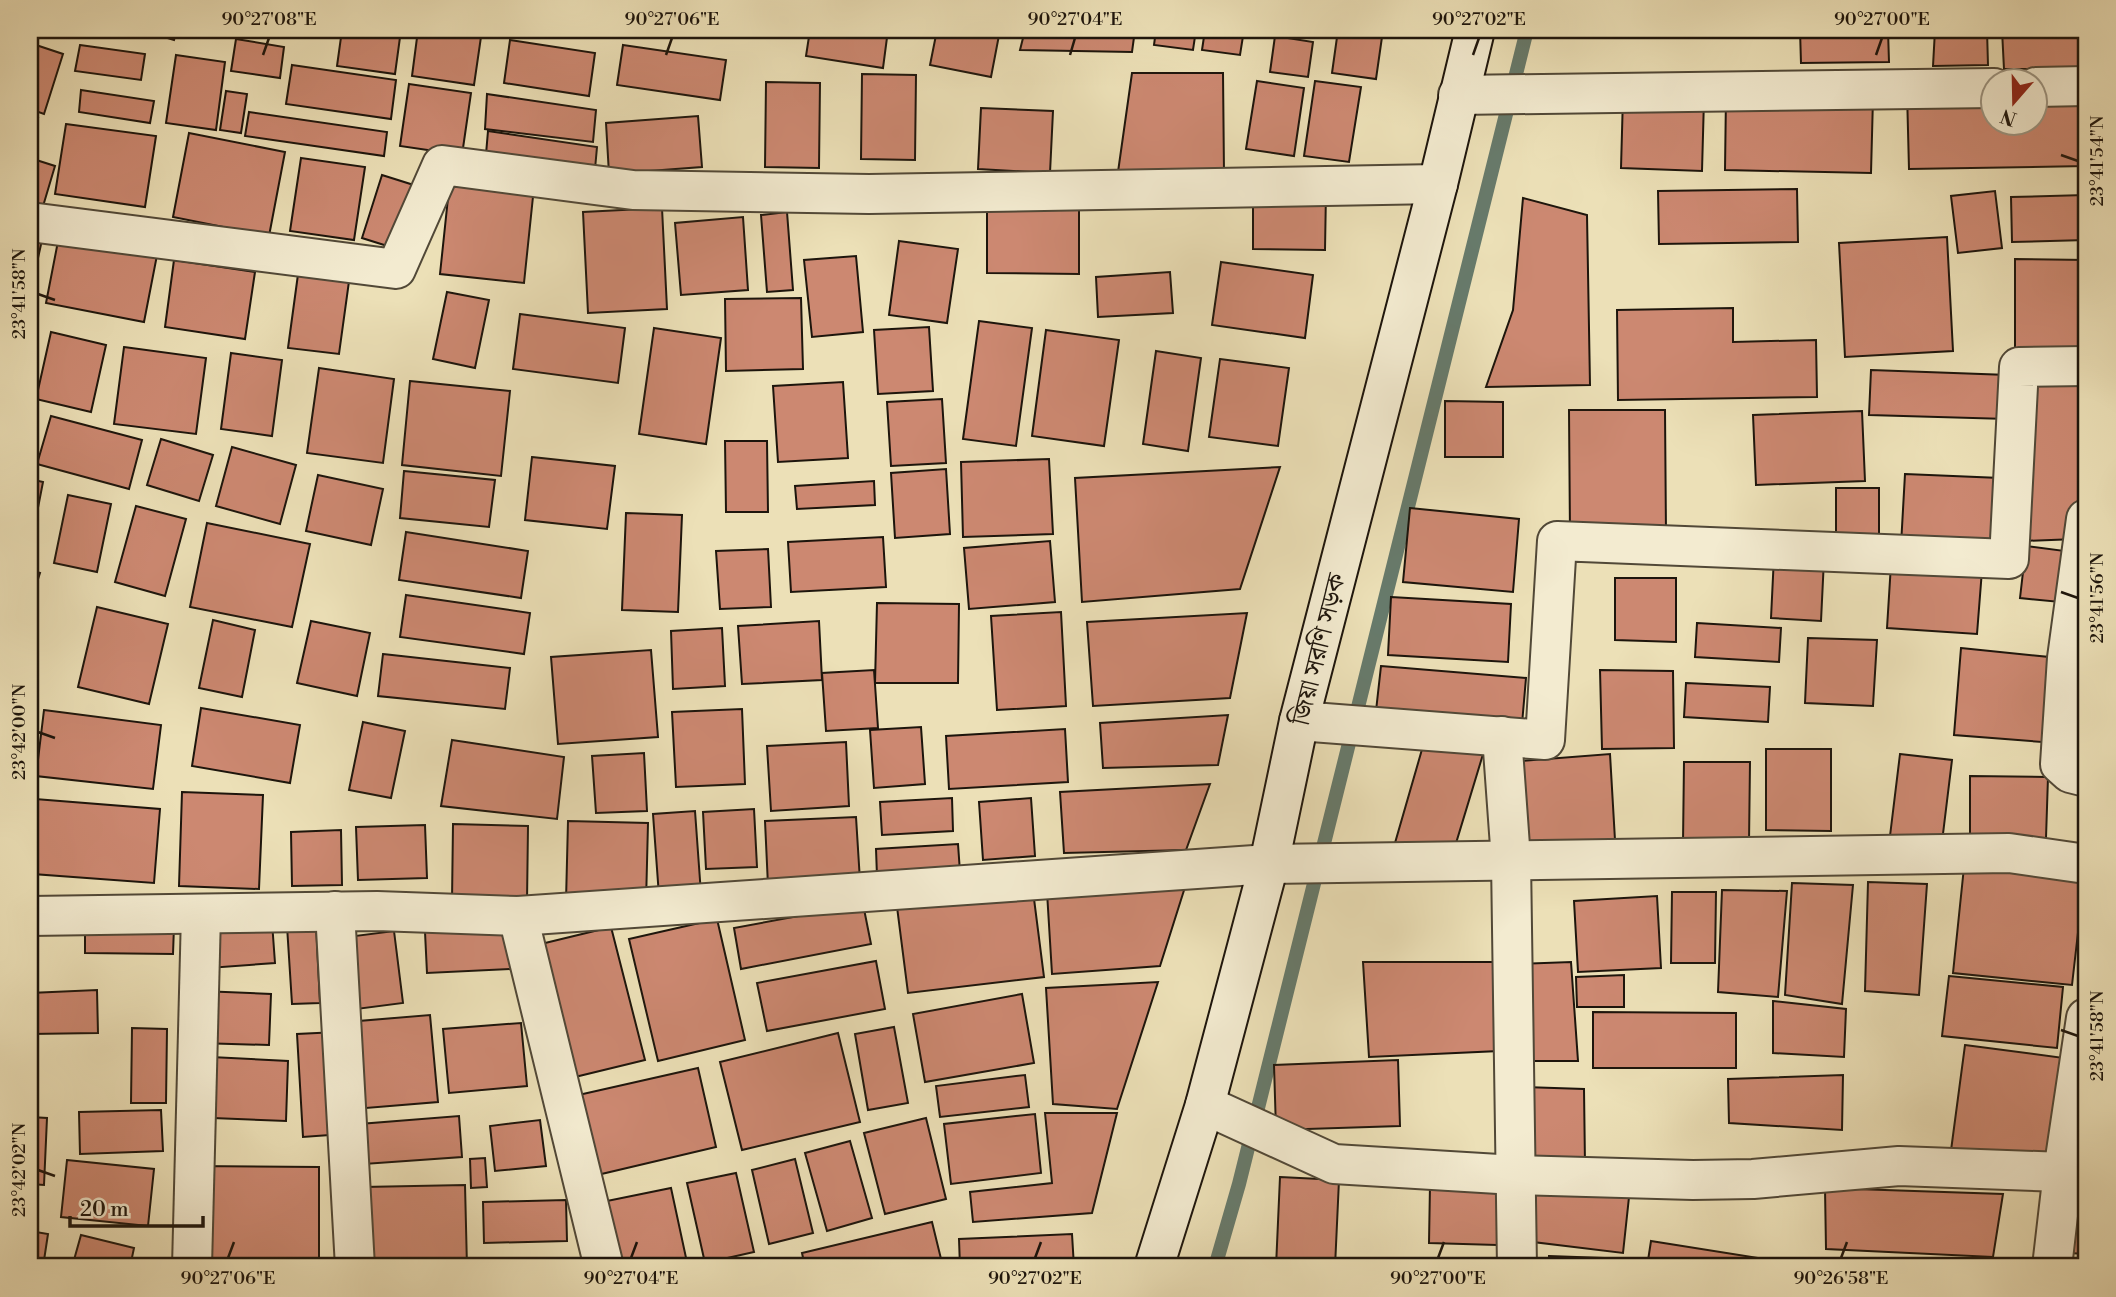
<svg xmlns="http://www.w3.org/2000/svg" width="2116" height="1297" font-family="'Libre Bodoni','Noto Serif Bengali',serif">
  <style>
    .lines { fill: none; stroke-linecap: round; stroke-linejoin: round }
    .stream { stroke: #677a6b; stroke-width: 14 }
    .building { fill: #cc8871; stroke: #1d150c; stroke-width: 2 }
    .minor-casing { stroke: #514837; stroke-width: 42 }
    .secondary-casing { stroke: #1d150c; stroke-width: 42 }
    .minor { stroke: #f3ebd0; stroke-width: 38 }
    .secondary { stroke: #f3ebd0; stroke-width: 38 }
    .ticks { fill: none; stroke: #1d150c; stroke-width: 2.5 }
    .labels { text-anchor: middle; stroke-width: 7; stroke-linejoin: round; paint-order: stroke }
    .street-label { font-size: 26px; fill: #1d150c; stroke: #f3ebd0 }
    .neatline { fill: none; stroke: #1d150c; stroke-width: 2.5 }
    .ticks-label { font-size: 18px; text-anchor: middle; fill: #1d150c }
  </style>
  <rect width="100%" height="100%" fill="#ece0b7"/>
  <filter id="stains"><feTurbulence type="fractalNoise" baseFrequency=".00286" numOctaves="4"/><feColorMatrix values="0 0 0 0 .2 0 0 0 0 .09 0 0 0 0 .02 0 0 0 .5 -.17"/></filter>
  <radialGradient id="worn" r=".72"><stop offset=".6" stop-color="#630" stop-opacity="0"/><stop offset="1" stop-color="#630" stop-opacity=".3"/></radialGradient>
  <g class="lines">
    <!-- stream -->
    <path class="stream" d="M1215,1267L1239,1184L1527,30"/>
  </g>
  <!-- building -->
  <g class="building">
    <path d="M38,30H62L60,37Z"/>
    <path d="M141,30H177L174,40Z"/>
    <path d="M284,30H319L318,35Z"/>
    <path d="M342,30H401L395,74L337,66Z"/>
    <path d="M418,30H482L474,85L412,76Z"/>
    <rect x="495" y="30" width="63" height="3"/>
    <path d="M670,30H723L722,37Z"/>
    <path d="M810,30H888L883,68L806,56Z"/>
    <path d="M937,30H1000L991,77L930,65Z"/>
    <path d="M1025,30H1135L1132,52L1020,50Z"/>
    <path d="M1156,30H1196L1193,50L1154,45Z"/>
    <path d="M1205,30H1244L1240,55L1202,50Z"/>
    <path d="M1338,30H1383L1376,79L1332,73Z"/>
    <path d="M1800,30H1888L1889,62L1801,63Z"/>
    <path d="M1935,30H1987L1988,65L1933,66Z"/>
    <path d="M2002,30H2080L2086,69H2004Z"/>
    <path d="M1275,36L1313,42L1308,77L1270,72Z"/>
    <path d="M236,39L284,47L280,78L231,71Z"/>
    <path d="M510,40L595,53L589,96L504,83Z"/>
    <path d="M30,43L63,54L44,114L30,109Z"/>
    <path d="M80,45L145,54L141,80L75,71Z"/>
    <path d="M623,45L726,60L720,100L617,85Z"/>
    <path d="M176,55L225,62L216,130L166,123Z"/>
    <path d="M292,65L396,80L391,119L286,104Z"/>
    <path d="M1132,73H1223L1224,173L1117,179Z"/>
    <path d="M862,74L916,75L915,160L861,159Z"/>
    <path d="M1257,81L1304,88L1294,156L1246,149Z"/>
    <path d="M1315,81L1361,87L1349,162L1304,156Z"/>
    <path d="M766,82L820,83L819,168L765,167Z"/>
    <path d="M409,84L471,93L462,155L400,146Z"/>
    <path d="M2085,88L2086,166L1909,169L1907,92L1994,90V122H2036V89Z"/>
    <path d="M81,90L154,101L150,123L79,112Z"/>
    <path d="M226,91L247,94L241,133L220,130Z"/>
    <path d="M487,94L596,110L593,142L485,129Z"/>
    <path d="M1726,95L1873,98L1871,173L1725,170Z"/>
    <path d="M1623,96L1704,99L1702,171L1621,168Z"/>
    <path d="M981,108L1053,111L1050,173L978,169Z"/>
    <path d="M249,112L387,132L384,156L245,136Z"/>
    <path d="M698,116L702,167L609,174L606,123Z"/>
    <path d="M30,117L38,118L30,150Z"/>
    <path d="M66,124L156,136L145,207L55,194Z"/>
    <path d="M488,131L597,147L594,180L485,166Z"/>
    <path d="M189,133L285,152L269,236L173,217Z"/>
    <path d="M30,158L55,166L41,213L30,209Z"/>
    <path d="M301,158L365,167L354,240L290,231Z"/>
    <path d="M382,175L420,187L400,250L362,238Z"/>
    <path d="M450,179L534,187L524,283L440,274Z"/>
    <path d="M1797,189L1798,242L1659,244L1658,191Z"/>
    <path d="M1253,190L1326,191L1325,250L1253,249Z"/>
    <path d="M1995,191L2002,248L1958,253L1951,196Z"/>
    <path d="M2085,195L2086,240L2012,242L2011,197Z"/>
    <path d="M1523,198L1587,215L1590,385L1486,387L1513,310Z"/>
    <path d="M987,206H1079V274L987,273Z"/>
    <path d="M662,208L667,309L588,313L583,212Z"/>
    <path d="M787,212L793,290L767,292L761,215Z"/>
    <path d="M743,217L748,290L681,295L675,223Z"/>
    <path d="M60,231L158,250L144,322L46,303Z"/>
    <path d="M30,237L42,240L30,294Z"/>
    <path d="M1947,237L1953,351L1845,357L1839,243Z"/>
    <path d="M899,241L958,249L947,323L889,315Z"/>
    <path d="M856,256L863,332L812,337L804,260Z"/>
    <path d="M2015,259L2086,260V353L2015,352Z"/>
    <path d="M174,260L255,272L245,339L165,327Z"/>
    <path d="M1221,262L1313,275L1305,338L1212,325Z"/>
    <path d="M299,267L350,274L339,354L288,348Z"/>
    <path d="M1170,272L1173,313L1098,317L1096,277Z"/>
    <path d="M447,292L489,300L475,368L433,359Z"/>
    <path d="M801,298L803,369L726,371L725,299Z"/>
    <path d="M1733,308V342L1816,340L1817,397L1618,400L1617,310Z"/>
    <path d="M520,314L625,328L618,383L513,369Z"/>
    <path d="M979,321L1032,328L1016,446L963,439Z"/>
    <path d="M929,327L933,391L878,394L874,330Z"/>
    <path d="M654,328L721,338L706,444L639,434Z"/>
    <path d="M1046,330L1119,340L1104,446L1032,436Z"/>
    <path d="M51,332L106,345L91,412L36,399Z"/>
    <path d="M124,347L206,358L196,434L114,424Z"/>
    <path d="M1156,351L1201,358L1188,451L1143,444Z"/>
    <path d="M231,353L282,360L272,436L221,429Z"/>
    <path d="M1220,359L1289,368L1278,446L1209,437Z"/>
    <path d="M319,368L394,379L383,463L307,453Z"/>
    <path d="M1871,370L2008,375L2007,419L1869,415Z"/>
    <path d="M2029,377L2086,383V460L2076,539L2022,541Z"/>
    <path d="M410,381L510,391L501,476L402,465Z"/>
    <path d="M843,382L848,458L778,462L773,386Z"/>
    <path d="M942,399L946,463L891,466L887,402Z"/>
    <path d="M1445,401L1503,402V457H1445Z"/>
    <path d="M1569,410H1665L1666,535H1570Z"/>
    <path d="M1862,411L1865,481L1756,485L1753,415Z"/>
    <path d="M51,416L142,440L129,489L37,464Z"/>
    <path d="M161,439L213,455L199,501L147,485Z"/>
    <path d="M725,441H767L768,512H726Z"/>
    <path d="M232,447L296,465L280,524L216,506Z"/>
    <path d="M532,457L615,466L607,529L525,520Z"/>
    <path d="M1049,459L1053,534L963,537L961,462Z"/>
    <path d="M1280,467L1240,589L1082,602L1075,478Z"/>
    <path d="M946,469L950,534L895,538L891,473Z"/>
    <path d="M404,471L495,480L489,527L400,518Z"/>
    <path d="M1905,474L2000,478L1998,549L1901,545Z"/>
    <path d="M318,475L383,489L371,545L306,531Z"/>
    <path d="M30,479L43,482L30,549Z"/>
    <path d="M874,481L875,505L797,509L795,486Z"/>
    <path d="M1836,488H1879V544L1836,545Z"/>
    <path d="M68,495L111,504L97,572L54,563Z"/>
    <path d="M136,506L186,519L165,596L115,582Z"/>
    <path d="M1410,508L1519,519L1513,592L1403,582Z"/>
    <path d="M626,513L682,515L678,612L622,610Z"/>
    <path d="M207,523L310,544L292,627L190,607Z"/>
    <path d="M406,532L528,551L521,598L399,580Z"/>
    <path d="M883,537L886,587L791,592L788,542Z"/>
    <path d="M1050,541L1055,602L969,609L964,548Z"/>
    <path d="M2026,546L2065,551L2060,602L2020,598Z"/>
    <path d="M768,549L771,607L720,609L716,551Z"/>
    <path d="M1774,556L1824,559L1821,621L1771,618Z"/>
    <path d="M1891,564L1982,570L1977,634L1887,628Z"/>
    <path d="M30,570L40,573L30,604Z"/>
    <path d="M1615,578H1676V642L1615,640Z"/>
    <path d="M406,595L530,613L524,654L400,637Z"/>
    <path d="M1391,597L1511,604L1508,662L1388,655Z"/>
    <path d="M877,603L959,604L958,683H875Z"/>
    <path d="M97,607L168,624L149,704L78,687Z"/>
    <path d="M1061,612L1066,706L997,710L991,616Z"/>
    <path d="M1247,613L1230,698L1093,706L1087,622Z"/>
    <path d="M213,620L255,630L242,697L199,688Z"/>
    <path d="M311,621L370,633L357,696L297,683Z"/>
    <path d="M819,621L822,680L742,684L738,626Z"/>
    <path d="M1697,623L1781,628L1779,662L1695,657Z"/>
    <path d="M722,628L725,686L673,689L671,631Z"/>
    <path d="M1808,638L1877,640L1873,706L1805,703Z"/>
    <path d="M1961,648L2049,657L2042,742L1954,735Z"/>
    <path d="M651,650L658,737L558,744L551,657Z"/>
    <path d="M383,654L510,668L505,709L378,696Z"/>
    <path d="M1381,666L1526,678L1522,724L1376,711Z"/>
    <path d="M874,670L878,728L826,731L822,673Z"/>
    <path d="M1600,670L1673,671L1674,748L1602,749Z"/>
    <path d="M1686,683L1770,687L1768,722L1684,717Z"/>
    <path d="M201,708L300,725L290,783L192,766Z"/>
    <path d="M742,709L745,784L676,787L672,712Z"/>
    <path d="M44,710L161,725L153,789L36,776Z"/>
    <path d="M1228,715L1218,765L1103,768L1100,723Z"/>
    <path d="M2075,719H2086V770L2077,769Z"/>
    <path d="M363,722L405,731L391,798L349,790Z"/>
    <path d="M921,727L925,784L874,788L870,730Z"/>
    <path d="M1065,729L1068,782L949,789L946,736Z"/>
    <path d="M1425,739L1484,751L1453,853L1395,843Z"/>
    <path d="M452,740L564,757L557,819L441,806Z"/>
    <path d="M846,742L849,806L771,811L767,746Z"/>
    <path d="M1766,749H1831V831L1766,830Z"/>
    <path d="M644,753L647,811L596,813L592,756Z"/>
    <path d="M1610,754L1615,840L1517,846L1509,762Z"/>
    <path d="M1900,754L1952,760L1942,842L1890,836Z"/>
    <path d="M1684,762H1750L1749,843H1683Z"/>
    <path d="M1970,776L2048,777L2046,838L1970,836Z"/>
    <path d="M1210,784L1186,850L1064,853L1060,792Z"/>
    <path d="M182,792L263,795L259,889L179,886Z"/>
    <path d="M952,798L953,831L882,835L880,802Z"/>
    <path d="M1031,798L1035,856L983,860L979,802Z"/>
    <path d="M35,799L160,809L154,883L33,874Z"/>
    <path d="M754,809L757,867L706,869L703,812Z"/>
    <path d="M695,811L701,894L659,896L653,814Z"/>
    <path d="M856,817L860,881L768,886L765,821Z"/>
    <path d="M568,821L648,823L646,903L566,901Z"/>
    <path d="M453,824L528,826L527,902L452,901Z"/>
    <path d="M425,825L427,878L358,880L356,827Z"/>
    <path d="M341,830L342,885L292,886L291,832Z"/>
    <path d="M958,844L960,872L877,876L876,849Z"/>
    <path d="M1964,867L2084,880L2072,985L1953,973Z"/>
    <path d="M1868,882L1927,884L1919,995L1865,991Z"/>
    <path d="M1792,883L1853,885L1842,1004L1785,995Z"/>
    <path d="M1186,884L1160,966L1052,974L1047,892Z"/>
    <path d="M1722,890L1787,891L1778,997L1718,992Z"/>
    <path d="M1033,891L1044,977L908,993L897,907Z"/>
    <path d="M1672,892H1716L1715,963H1671Z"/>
    <path d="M1657,896L1661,968L1578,972L1574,901Z"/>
    <path d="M863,904L871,944L741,969L734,928Z"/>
    <path d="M717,919L745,1040L658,1061L629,939Z"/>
    <path d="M272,922L275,963L195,969L191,927Z"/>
    <path d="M85,924L174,926L173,954L85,953Z"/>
    <path d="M316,924L320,1003L292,1004L287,926Z"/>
    <path d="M611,927L645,1060L575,1077L541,944Z"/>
    <path d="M509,928L511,969L427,973L425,932Z"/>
    <path d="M394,931L403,1003L349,1010L339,938Z"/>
    <path d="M876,961L885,1009L767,1031L757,983Z"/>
    <path d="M1363,962H1497L1499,1051L1369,1057Z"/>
    <path d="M1571,962L1578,1061H1522L1518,964Z"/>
    <path d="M1624,975V1007H1577L1576,977Z"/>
    <path d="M1949,976L2063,987L2057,1048L1942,1036Z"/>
    <path d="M1158,982L1117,1109L1053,1104L1046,988Z"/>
    <path d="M97,990L98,1033L30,1034V993Z"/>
    <path d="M201,991L271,994L269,1045L199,1043Z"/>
    <path d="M1022,994L1034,1063L925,1082L913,1014Z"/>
    <path d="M1773,1001L1846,1009L1844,1057L1773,1053Z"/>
    <path d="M1593,1012L1736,1013V1068H1593Z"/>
    <path d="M430,1015L438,1102L354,1109L347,1022Z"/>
    <path d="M521,1023L527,1086L449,1093L443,1029Z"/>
    <path d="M894,1027L908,1103L868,1110L855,1034Z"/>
    <path d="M132,1028L167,1029L166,1103H131Z"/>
    <path d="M337,1032L343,1134L303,1137L297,1034Z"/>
    <path d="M838,1033L860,1122L742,1150L720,1062Z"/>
    <path d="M1965,1045L2064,1058L2050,1171L1950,1158Z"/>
    <path d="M191,1056L288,1061L286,1121L188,1117Z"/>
    <path d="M1398,1060L1400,1126L1276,1130L1274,1065Z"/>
    <path d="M698,1068L716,1147L593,1176L574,1096Z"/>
    <path d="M1025,1075L1029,1107L940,1117L936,1086Z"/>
    <path d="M1843,1075L1842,1130L1729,1123L1728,1079Z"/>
    <path d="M1524,1087L1584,1089L1585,1165H1525Z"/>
    <path d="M161,1110L163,1151L80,1154L79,1112Z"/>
    <path d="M1045,1113H1117L1092,1213L973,1222L970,1192L1052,1183Z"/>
    <path d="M1035,1114L1041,1173L951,1184L944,1124Z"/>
    <path d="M459,1116L462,1157L350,1165L347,1125Z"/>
    <path d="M30,1117L47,1118L44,1185L30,1184Z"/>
    <path d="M926,1118L946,1199L885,1214L864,1133Z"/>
    <path d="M540,1120L546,1166L495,1171L490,1126Z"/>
    <path d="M850,1141L872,1218L827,1231L805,1153Z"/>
    <path d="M485,1158L487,1187L471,1188L470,1159Z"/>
    <path d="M795,1159L813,1233L769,1244L752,1170Z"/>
    <path d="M67,1160L154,1169L148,1226L61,1217Z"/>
    <path d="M193,1166L319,1167V1266H193Z"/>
    <path d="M736,1173L754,1252L705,1263L687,1183Z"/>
    <path d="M1280,1177L1339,1180L1335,1267H1276Z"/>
    <path d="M465,1185L467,1267H365L363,1187Z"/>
    <path d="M1430,1185L1498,1186L1497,1245L1429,1243Z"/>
    <path d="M1532,1185L1629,1197L1623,1253L1525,1241Z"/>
    <path d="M671,1188L688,1267H616L602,1202Z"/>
    <path d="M1825,1188L2003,1194L1993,1257L1826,1249Z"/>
    <path d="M2073,1196L2086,1197V1254L2069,1253Z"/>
    <path d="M566,1200L567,1241L484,1243L483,1202Z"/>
    <path d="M932,1222L943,1267H805L802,1253Z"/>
    <path d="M30,1231L48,1234L43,1267H30Z"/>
    <path d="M1072,1234L1074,1267H960L959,1239Z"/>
    <path d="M81,1235L134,1248L130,1267H72Z"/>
    <path d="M1651,1241L1796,1264L1795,1267H1647Z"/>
    <path d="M1549,1256L1631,1259L1630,1267H1549Z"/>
    <path d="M573,1264V1267H490V1266Z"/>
  </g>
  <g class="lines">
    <!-- minor casing -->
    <g class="minor-casing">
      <g id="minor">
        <path d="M2036,87L2086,86"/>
        <path d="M1458,95L1994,88"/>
        <path d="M30,222L396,269L442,165L633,190L869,194L1438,184"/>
        <path d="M2086,519L2067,658L2060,764L2070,773L2086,777"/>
        <path d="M1299,721L1545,740L1557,541L2009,559L2019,367L2086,366"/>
        <path d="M1502,736L1511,860L1517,1267"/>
        <path d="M335,911L355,1267"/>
        <path d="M30,916L377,911L518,916L1269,864L2009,853L2086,864"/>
        <path d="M518,916L604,1267"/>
        <path d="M1205,1105L1334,1164L1515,1175L1693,1180L1753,1179L1899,1166L2063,1172L2086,1177"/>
        <path d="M192,1267L201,914"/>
        <path d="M2052,1267L2063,1172L2086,1018"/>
      </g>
    </g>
    <!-- secondary casing -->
    <g class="secondary-casing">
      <path id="secondary" d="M1154,1267L1205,1105L1269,864L1299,721L1438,184L1475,30"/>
    </g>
    <!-- minor -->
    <use href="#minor" class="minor"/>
    <!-- secondary -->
    <use href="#secondary" class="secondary"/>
  </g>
  <!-- ticks -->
  <path class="ticks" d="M263,55L269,38M666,55L672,38M1070,55L1075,38M1473,55L1479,38M1876,55L1882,38M2061,155L2078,161M38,294L55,300M2061,592L2078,598M38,732L55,738M2061,1030L2078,1036M38,1170L55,1176M228,1258L234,1242M631,1258L637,1242M1035,1258L1041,1242M1438,1258L1444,1242M1841,1258L1847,1242"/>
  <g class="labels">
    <!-- street labels -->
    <g class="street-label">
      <text transform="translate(1318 649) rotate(-76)" y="9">জিয়া সরণি সড়ক</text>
    </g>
  </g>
  <!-- margin -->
  <rect width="2116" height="1297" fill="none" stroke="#ece0b7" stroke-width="77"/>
  <!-- north arrow -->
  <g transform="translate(2014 102) rotate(200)"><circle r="33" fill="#f3ebd0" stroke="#9d9582" stroke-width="2"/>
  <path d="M0-5L12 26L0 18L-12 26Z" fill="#8f2418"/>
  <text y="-10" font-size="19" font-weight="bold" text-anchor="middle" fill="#1d150c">N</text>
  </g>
  <!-- scale -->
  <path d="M70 1216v10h133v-10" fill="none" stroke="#1d150c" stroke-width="3.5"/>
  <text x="80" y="1216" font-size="21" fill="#1d150c" stroke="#f3ebd0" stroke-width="5" paint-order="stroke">20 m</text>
  <rect x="38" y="38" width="2040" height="1220" class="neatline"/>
  <g class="ticks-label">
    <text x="269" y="25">90°27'08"E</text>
    <text x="672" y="25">90°27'06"E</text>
    <text x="1075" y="25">90°27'04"E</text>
    <text x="1479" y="25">90°27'02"E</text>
    <text x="1882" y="25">90°27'00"E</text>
    <text transform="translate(2097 161) rotate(-90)" y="6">23°41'54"N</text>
    <text transform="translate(19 294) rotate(-90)" y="6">23°41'58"N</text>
    <text transform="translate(2097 598) rotate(-90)" y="6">23°41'56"N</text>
    <text transform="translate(19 732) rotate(-90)" y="6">23°42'00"N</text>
    <text transform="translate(2097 1036) rotate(-90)" y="6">23°41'58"N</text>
    <text transform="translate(19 1170) rotate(-90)" y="6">23°42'02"N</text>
    <text x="228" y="1284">90°27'06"E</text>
    <text x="631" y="1284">90°27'04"E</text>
    <text x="1035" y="1284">90°27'02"E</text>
    <text x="1438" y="1284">90°27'00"E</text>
    <text x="1841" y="1284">90°26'58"E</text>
  </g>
  <rect width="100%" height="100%" filter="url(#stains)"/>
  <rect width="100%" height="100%" fill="url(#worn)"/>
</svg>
